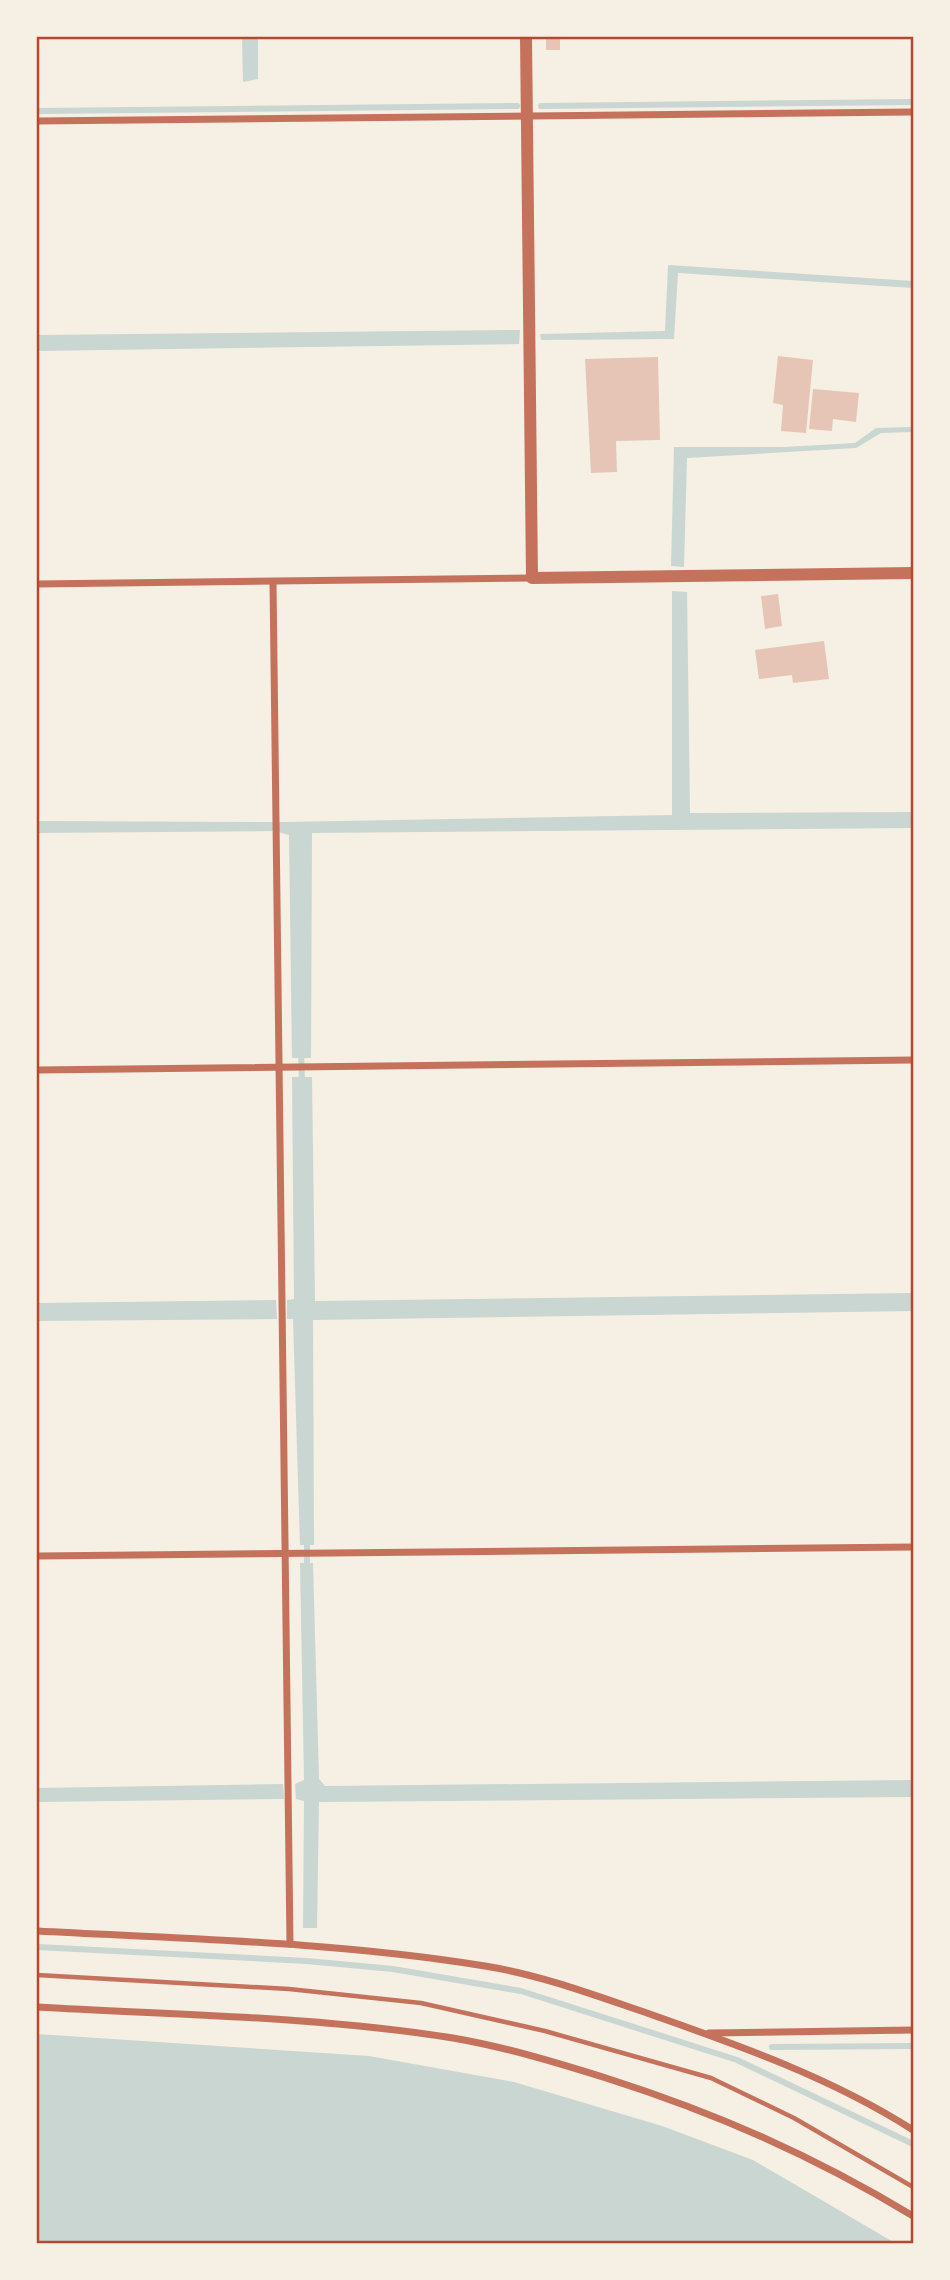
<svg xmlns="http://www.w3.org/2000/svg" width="950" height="2280" font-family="'Open Sans',sans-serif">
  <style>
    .water { fill: #c9d6d2 }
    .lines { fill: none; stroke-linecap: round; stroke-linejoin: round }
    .stream { stroke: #c9d6d2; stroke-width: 6 }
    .building { fill: #e6c5b7 }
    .service { stroke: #c5725c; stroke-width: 4.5 }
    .minor { stroke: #c5725c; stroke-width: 7 }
    .tertiary { stroke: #c5725c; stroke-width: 12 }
    .neatline { fill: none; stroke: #b5482f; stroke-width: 2.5 }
  </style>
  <rect width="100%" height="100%" fill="#f6efe4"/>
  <!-- water -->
  <g class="water">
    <path d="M242,37H258V79L243,82Z"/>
    <path d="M668,265L913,281V288L678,273L674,339L541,340L540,334L665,331Z"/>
    <path d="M520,330L519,344L37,351V335Z"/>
    <path d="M913,427V432L881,433L856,448L687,458L684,567L671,566L674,447H784L855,443L876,428Z"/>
    <path d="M672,591L687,592L690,813L913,812V828L312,833L311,1058H292L289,835L274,831L37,833V821L283,822L672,815Z"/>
    <path d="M292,1077H312L315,1301L913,1293V1311L313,1320L314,1545H300L293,1319H287V1300L294,1299Z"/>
    <path d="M276,1300L277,1319L37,1321V1303Z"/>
    <path d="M300,1563H313L319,1779L325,1786L913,1780V1797L319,1802L317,1928H303L304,1801L296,1799L295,1784L304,1780Z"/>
    <path d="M283,1784L284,1799L37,1802V1788Z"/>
    <path d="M37,2034L369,2056L514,2082L662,2126L753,2160L895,2243H37Z"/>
  </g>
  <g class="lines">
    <!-- stream -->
    <g class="stream">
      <path d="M541,106L913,102"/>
      <path d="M37,111L517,106"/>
      <path d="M301,1050L302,1084"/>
      <path d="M307,1540V1571"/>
      <path d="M37,1947L307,1961L393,1969L521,1991L737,2060L913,2144"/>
      <path d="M772,2047L913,2046"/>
    </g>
  </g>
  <!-- building -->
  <g class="building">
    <rect x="546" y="37" width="14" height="13"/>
    <path d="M778,356L813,360L806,433L781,431L783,405L773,403Z"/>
    <path d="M658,357L660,440L616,441L617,472L591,473L585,359Z"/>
    <path d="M813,389L859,393L856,422L833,419L832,431L809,429Z"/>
    <path d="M778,594L782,626L765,629L761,596Z"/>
    <path d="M824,641L829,679L793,683L792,675L759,679L755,650Z"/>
  </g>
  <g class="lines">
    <!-- service -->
    <path class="service" d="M37,1975L289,1989L421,2003L545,2031L711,2078L794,2118L913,2187"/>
    <!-- minor -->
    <g class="minor">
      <path d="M37,121L913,112"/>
      <path d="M273,582L290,1944"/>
      <path d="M37,584L532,578"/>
      <path d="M37,1070L913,1060"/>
      <path d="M37,1556L913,1547"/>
      <path d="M37,1931C186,1939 337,1942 485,1966C541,1975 594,1995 647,2013C738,2045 832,2078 913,2130"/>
      <path d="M37,2007C175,2015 316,2016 453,2038C505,2047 555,2062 606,2078C716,2113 814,2156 913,2216"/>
      <path d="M709,2033L913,2030"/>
    </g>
    <!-- tertiary -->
    <path class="tertiary" d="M526,37L532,578L913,573"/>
  </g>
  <!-- border -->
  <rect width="950" height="2280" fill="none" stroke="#f6efe4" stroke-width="77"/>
  <rect x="38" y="38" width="874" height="2204" class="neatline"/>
</svg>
